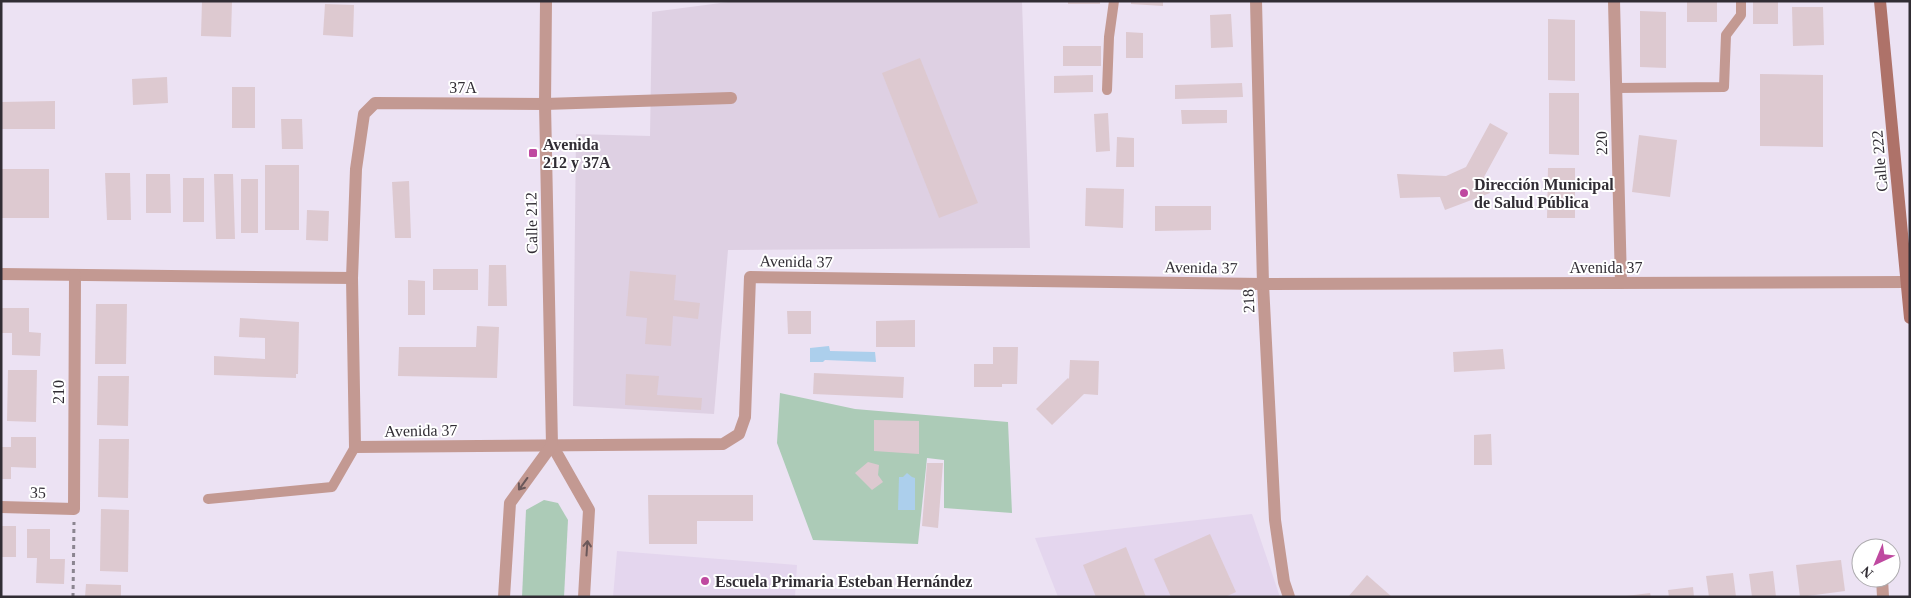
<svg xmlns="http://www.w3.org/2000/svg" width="1911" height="598" font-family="Georgia,serif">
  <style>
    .built { fill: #e4d6ee }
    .industrial { fill: #ded0e3 }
    .green { fill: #accbb7 }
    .water { fill: #accfec }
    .building { fill: #ddc9d0 }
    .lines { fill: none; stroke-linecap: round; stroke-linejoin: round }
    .path { stroke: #8b8590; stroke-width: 3; stroke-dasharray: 4 4; stroke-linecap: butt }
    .service { stroke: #c39992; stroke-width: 10 }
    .minor { stroke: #c39992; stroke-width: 12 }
    .tertiary { stroke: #c39992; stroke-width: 12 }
    .secondary { stroke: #ae7269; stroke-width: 12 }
    .oneway { stroke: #6b585a }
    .poi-dot { fill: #bf49a0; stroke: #fff; stroke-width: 2 }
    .labels { text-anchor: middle; stroke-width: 4; stroke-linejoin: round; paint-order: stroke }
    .street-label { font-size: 16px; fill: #312d34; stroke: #fff }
    .poi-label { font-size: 16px; font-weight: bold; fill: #312d34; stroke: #fff; text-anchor: start }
  </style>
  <rect width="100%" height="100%" fill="#ece2f3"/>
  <!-- built -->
  <g class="built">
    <path d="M1252,514L1280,597H1058L1035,538Z"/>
    <path d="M617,551L797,565L795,597H613Z"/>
  </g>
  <!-- industrial -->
  <path class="industrial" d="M736,1H1022L1030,248L728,250L714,414L573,406L576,134L650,136L652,12Z"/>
  <!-- green -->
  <g class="green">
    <path d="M780,393L855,409L1008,422L1012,513L944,508V460L927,458L918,544L813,540L777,443Z"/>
    <path d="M544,500L558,503L568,520L564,597H522L526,510Z"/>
  </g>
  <!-- water -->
  <g class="water">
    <path d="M829,346L830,351L875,352L876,362L825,360L823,362H810V348Z"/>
    <path d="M907,473L912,477L915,478V510H898L899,477H903Z"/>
  </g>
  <!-- building -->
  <g class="building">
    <path d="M202,1H232L231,37L201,36Z"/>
    <rect x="1068" y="1" width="32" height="3"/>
    <path d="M1131,1H1163V6L1131,4Z"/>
    <rect x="1687" y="1" width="30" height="21"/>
    <rect x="1753" y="1" width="25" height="23"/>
    <path d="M325,4L354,5L353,37L323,35Z"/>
    <path d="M1792,7H1823L1824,45L1793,46Z"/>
    <path d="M1640,11L1666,12V68L1640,67Z"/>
    <path d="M1231,14L1233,47L1211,48L1210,15Z"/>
    <path d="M1548,19L1575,20V81L1548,80Z"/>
    <path d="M1126,32L1143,33V58H1126Z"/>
    <rect x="1063" y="46" width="38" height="20"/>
    <path d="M920,58L978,203L939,218L882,73Z"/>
    <path d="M1760,74L1823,75V147L1760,146Z"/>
    <path d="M1093,75V92L1054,93V76Z"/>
    <path d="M167,77L168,103L133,105L132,79Z"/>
    <path d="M1242,83L1243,97L1175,99V85Z"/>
    <rect x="232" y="87" width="23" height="41"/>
    <path d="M1549,93H1579V155L1549,154Z"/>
    <path d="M55,101V129H1V102Z"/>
    <path d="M1181,110H1227V123L1182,124Z"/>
    <path d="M1108,113L1110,151L1096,152L1094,114Z"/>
    <path d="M281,119H302L303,149H282Z"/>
    <path d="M1490,123L1508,133L1484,177L1490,193L1445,210L1440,197L1400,198L1397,174L1446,176L1466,167Z"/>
    <path d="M1639,135L1677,140L1670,197L1632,192Z"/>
    <path d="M1117,137L1134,138V167H1116Z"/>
    <rect x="265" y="165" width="34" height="65"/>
    <path d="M1548,168H1575V218H1547Z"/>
    <rect x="1" y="169" width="48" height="49"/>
    <path d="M105,173H130L131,220H107Z"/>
    <path d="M146,174H170L171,213H146Z"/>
    <path d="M214,174H233L235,239H216Z"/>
    <rect x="183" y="178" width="21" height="44"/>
    <rect x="241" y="179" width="17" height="54"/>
    <path d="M409,181L411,238H395L392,182Z"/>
    <path d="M1086,188L1124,189L1123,228L1085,226Z"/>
    <path d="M1155,206H1211V230L1155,231Z"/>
    <path d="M307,210L329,211L328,241L306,240Z"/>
    <path d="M489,265H506L507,306H488Z"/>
    <rect x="433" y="269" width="45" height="21"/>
    <path d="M630,271L676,275L674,300L700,303L698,319L673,316L671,346L645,344L647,318L626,316Z"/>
    <path d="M408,280L425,281V315H408Z"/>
    <path d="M96,304H127L126,364H95Z"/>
    <path d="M1,308H29V332L41,333L40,356L12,355V333H1Z"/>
    <path d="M787,311H811V334H788Z"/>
    <path d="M240,318L299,322L298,374H296V378L214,375V356L265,359V338L239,337Z"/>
    <path d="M915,320V347H876V321Z"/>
    <path d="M477,326L499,327L497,378L398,376L399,347H476Z"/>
    <path d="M993,347H1018L1017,384H1002V387H974V364H993Z"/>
    <path d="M1503,349L1505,369L1454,372L1453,352Z"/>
    <path d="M1070,360L1099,361L1098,395L1084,394L1052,425L1036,409L1068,378L1069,379Z"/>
    <path d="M8,370H37L36,422L7,421Z"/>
    <path d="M814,373L904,377L903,398L813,394Z"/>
    <path d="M626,374L659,376L657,395L702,398L701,410L625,405Z"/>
    <path d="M98,376H129L128,426L97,425Z"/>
    <path d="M874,420L919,421V454L874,451Z"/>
    <path d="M1491,434L1492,465H1474V435Z"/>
    <path d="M11,437H36V468L11,467V479H1V447H11Z"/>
    <path d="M99,439H129L128,498L98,497Z"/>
    <path d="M868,462L879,465L878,475L883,482L872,490L855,473Z"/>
    <path d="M927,463H943L938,528L922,526Z"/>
    <path d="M648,495H753V521H697V544H649Z"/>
    <path d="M101,509L129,510L128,572L100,571Z"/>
    <rect x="1" y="526" width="15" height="31"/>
    <path d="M27,529H50V559H65L64,584L36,583L37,558H27Z"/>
    <path d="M1210,534L1236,592L1225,597H1171L1154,559Z"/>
    <path d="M1126,547L1146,597H1096L1083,565Z"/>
    <path d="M1841,560L1845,591L1800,597L1796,565Z"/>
    <path d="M1773,571L1776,597H1752L1749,574Z"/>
    <path d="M1733,573L1736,597H1709L1706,576Z"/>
    <path d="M1367,575L1392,597H1348Z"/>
    <path d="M86,584L121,585V597H85Z"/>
    <path d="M1693,587L1694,597H1669L1668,590Z"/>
    <path d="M1650,593L1651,597H1626V596Z"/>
  </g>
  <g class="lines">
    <!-- path -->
    <path class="path" d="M73,597L74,522"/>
    <!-- service -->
    <g class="service">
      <path d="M1616,88L1724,87L1726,35L1741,15V1"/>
      <path d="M1107,90L1109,37L1114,1"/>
      <path d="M208,499L332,487L355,447"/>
    </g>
    <!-- minor -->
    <g class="minor">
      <path d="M1256,1L1263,284L1275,520L1284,582L1289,597"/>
      <path d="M1614,1L1621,283"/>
      <path d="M731,98L545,104L375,103L364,114L356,169L352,278L355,447L723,444L739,434L745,417L750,277L1263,284L1906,282"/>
      <path d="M1,274L352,278"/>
      <path d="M1,507L74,509L75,275"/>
      <path d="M1882,578L1883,597"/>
    </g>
    <!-- tertiary -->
    <g class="tertiary">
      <path d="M546,1L545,104L552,445L589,510L584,597"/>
      <path d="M504,597L510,503L552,445"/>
    </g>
    <!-- secondary -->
    <path class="secondary" d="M1880,1L1910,318"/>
  </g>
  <!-- one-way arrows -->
  <defs><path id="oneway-shaft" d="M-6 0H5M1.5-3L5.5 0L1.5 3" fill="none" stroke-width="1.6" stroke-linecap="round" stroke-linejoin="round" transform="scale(1.25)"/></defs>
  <g class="oneway">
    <use href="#oneway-shaft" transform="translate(523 484) rotate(126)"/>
    <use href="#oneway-shaft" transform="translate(587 548) rotate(-86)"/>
  </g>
  <!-- markers -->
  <g class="poi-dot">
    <rect x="528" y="148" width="10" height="10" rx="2.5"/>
    <circle cx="1464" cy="193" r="5"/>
    <circle cx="705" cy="581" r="5"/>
  </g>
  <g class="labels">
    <!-- street labels -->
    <g class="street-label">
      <text x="463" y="93">37A</text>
      <text transform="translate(1601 143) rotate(-91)" y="6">220</text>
      <text transform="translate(1879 161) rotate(-95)" y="6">Calle 222</text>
      <text transform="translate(531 223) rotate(-91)" y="6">Calle 212</text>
      <text transform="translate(796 261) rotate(1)" y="6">Avenida 37</text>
      <text transform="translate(1201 267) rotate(1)" y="6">Avenida 37</text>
      <text x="1606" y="273">Avenida 37</text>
      <text transform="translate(1248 301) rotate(-93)" y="6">218</text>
      <text transform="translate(58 392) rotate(-90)" y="6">210</text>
      <text transform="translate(421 430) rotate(-1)" y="6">Avenida 37</text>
      <text transform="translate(38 492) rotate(2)" y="6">35</text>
    </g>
    <!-- poi labels -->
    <g class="poi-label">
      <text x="543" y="150">Avenida<tspan x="543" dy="18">212 y 37A</tspan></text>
      <text x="1474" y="190">Dirección Municipal<tspan x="1474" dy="18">de Salud Pública</tspan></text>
      <text x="715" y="587">Escuela Primaria Esteban Hernández</text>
    </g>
  </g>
  <!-- border -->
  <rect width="1911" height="598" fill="none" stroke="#312d34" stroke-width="5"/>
  <!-- north arrow -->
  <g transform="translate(1876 563) rotate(224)"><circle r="24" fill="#ffffff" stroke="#adabae"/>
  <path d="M0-4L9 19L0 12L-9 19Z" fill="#bf49a0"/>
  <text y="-8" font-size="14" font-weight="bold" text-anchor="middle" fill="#312d34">N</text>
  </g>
</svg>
